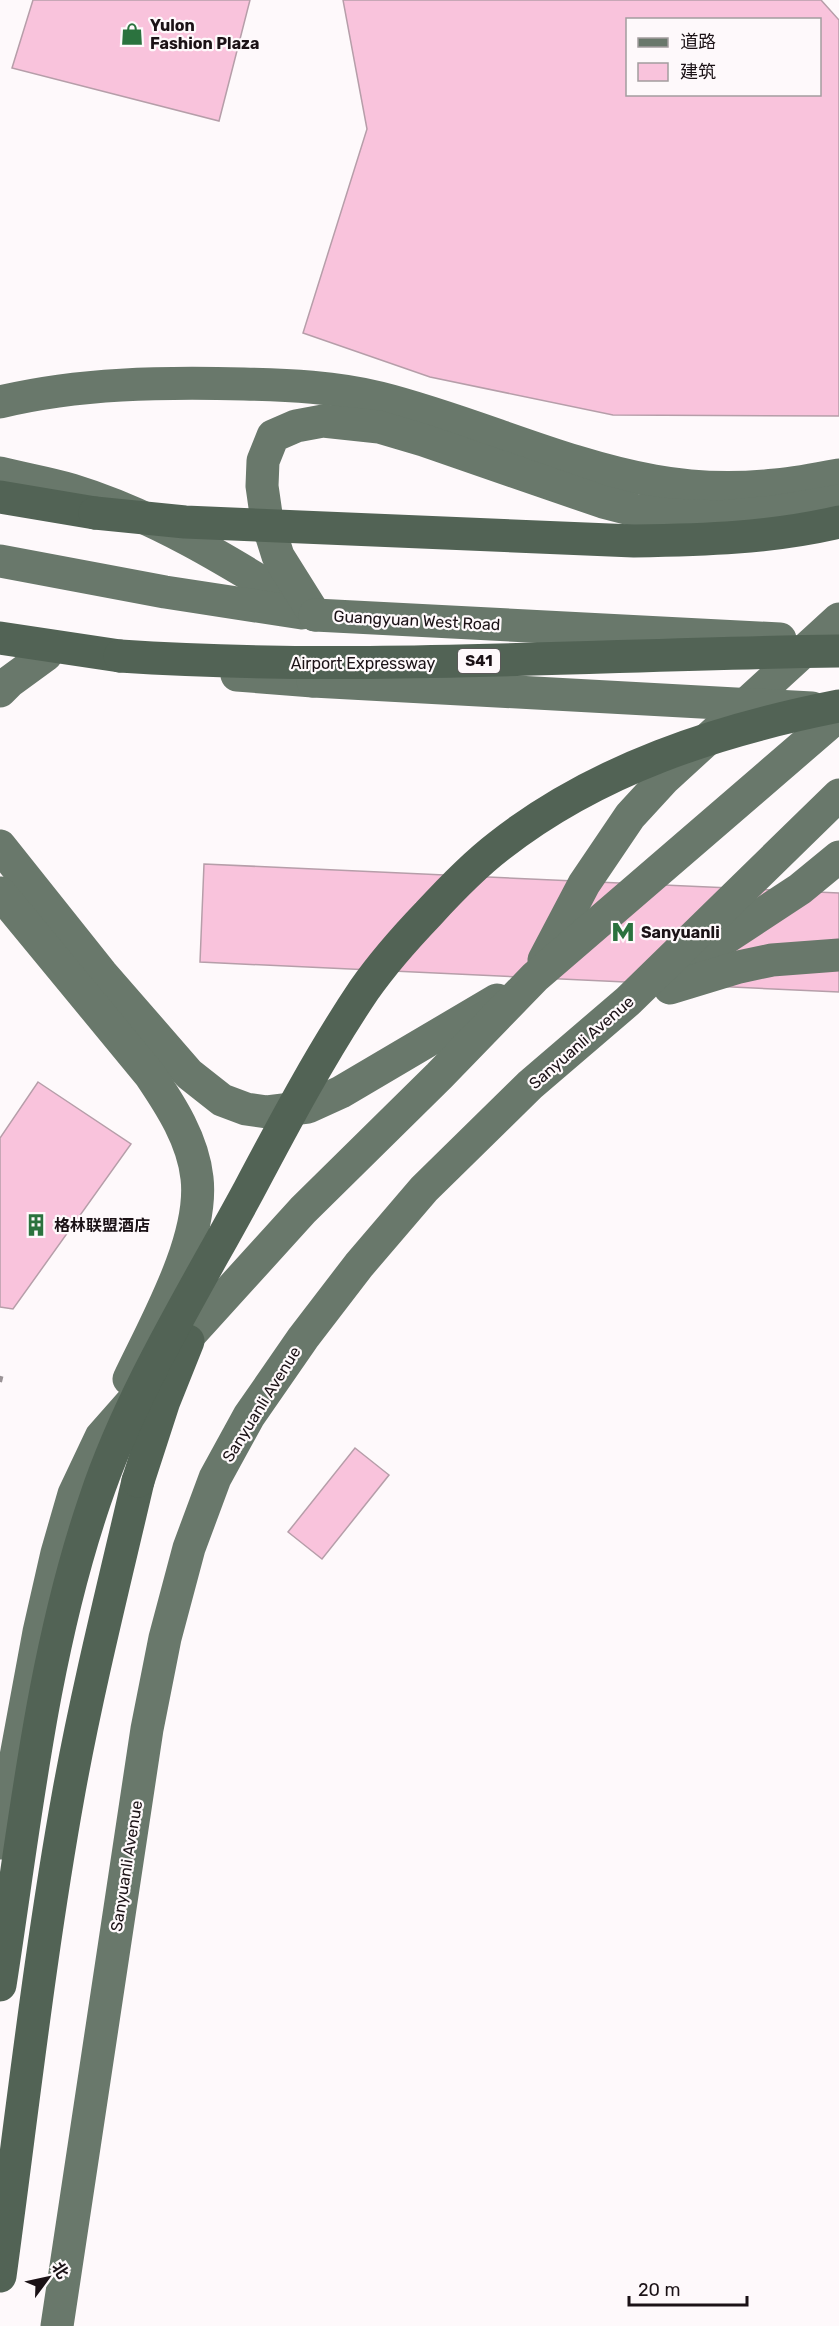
<svg xmlns="http://www.w3.org/2000/svg" width="839" height="2326" font-family="Rubik,'Noto Sans SC',sans-serif">
  <style>
    .building { fill: #f9c3dc; stroke: #b69ea9; stroke-width: 1.5; fill-rule: evenodd }
    .lines { fill: none; stroke-linecap: round; stroke-linejoin: round }
    .path { stroke: #9a9396; stroke-width: 4; stroke-dasharray: 6 3; stroke-linecap: butt }
    .major { stroke: #69786b; stroke-width: 33 }
    .highway { stroke: #526355; stroke-width: 33 }
    .major-bridge { stroke: #69786b; stroke-width: 33 }
    .highway-bridge { stroke: #526355; stroke-width: 33 }
    .labels { text-anchor: middle; stroke-width: 4.5; stroke-linejoin: round; paint-order: stroke }
    .shield { fill: #fef9fb; stroke: #5f575b; stroke-width: 1.5 }
    .shield-label { font-size: 15px; font-weight: bold; fill: #1b1216 }
    .poi-label { font-size: 16px; font-weight: bold; fill: #1b1216; stroke: #fef9fb; text-anchor: start }
    .street-label { font-size: 16px; fill: #1b1216; stroke: #fef9fb }
  </style>
  <rect width="100%" height="100%" fill="#fef9fb"/>
  <!-- building -->
  <g class="building">
    <path d="M33,0H250L219,121L12,68Z"/>
    <path d="M343,0H821L839,20V416L613,415L430,377L303,333L367,129ZM628,20H820V94H628Z"/>
    <path d="M204,864L839,893V992L200,962Z"/>
    <path d="M38,1082L131,1144L13,1309L0,1307V1138Z"/>
    <path d="M355,1448L389,1475L322,1559L288,1532Z"/>
  </g>
  <g class="lines">
    <!-- path -->
    <path class="path" d="M0,1382L2,1374"/>
    <!-- major -->
    <g class="major">
      <path d="M0,402C79,383 163,382 244,384C289,385 335,387 380,398C472,421 560,464 654,481C692,488 737,489 776,485C797,483 818,479 839,475"/>
      <path d="M0,473C24,479 48,483 72,490C157,516 233,564 309,611"/>
      <path d="M0,561L165,592L302,613"/>
      <path d="M315,615L278,556L267,521L262,486L263,461L273,436L296,426L323,421L379,427L423,440L603,502L634,510L670,515L720,517L774,512L839,501"/>
      <path d="M237,675L313,681"/>
      <path d="M0,691L9,682L46,655"/>
      <path d="M0,846L102,974L189,1074L222,1100L246,1109L267,1112L308,1107L341,1092L497,1000"/>
      <path d="M0,893L150,1075C171,1106 193,1140 197,1178C204,1239 155,1324 129,1379"/>
      <path d="M544,960L584,884L630,816L664,779L839,619"/>
      <path d="M683,966L800,889L839,857"/>
      <path d="M670,988L739,967L772,960L839,955"/>
      <path d="M166,1361L303,1210L439,1076L535,977L839,715"/>
      <path d="M0,1843L39,1632L57,1553L74,1494L101,1437L131,1403"/>
      <path d="M57,2326L147,1729L165,1638L189,1548L215,1478L249,1416L303,1338L359,1265L424,1189L530,1085L628,1001L839,795"/>
    </g>
    <!-- highway -->
    <g class="highway">
      <path d="M0,497L95,513"/>
      <path d="M0,638L120,656"/>
      <path d="M0,2276C22,2114 40,1951 69,1791C88,1687 114,1584 138,1481"/>
    </g>
    <!-- major-bridge -->
    <g class="major-bridge">
      <path d="M315,615L780,639"/>
      <path d="M313,681L812,708"/>
    </g>
    <!-- highway-bridge -->
    <g class="highway-bridge">
      <path d="M95,513L185,522L634,541C703,540 771,538 839,522"/>
      <path d="M120,656C360,672 599,654 839,651"/>
      <path d="M138,1481L164,1401L188,1341"/>
      <path d="M0,1985C25,1824 42,1655 95,1500C131,1392 195,1290 249,1190C285,1122 321,1054 364,990C383,963 405,938 428,914C450,890 473,866 499,846C597,769 718,730 839,706"/>
    </g>
  </g>
  <!-- icons -->
  <defs>
    <g id="shop-bare" transform="scale(1.8)"><path d="M-5-2.5h2.3a2.7 3.5 0 0 1 5.4 0H5L5.5 6h-11ZM-1.5-2.5h3a1.5 2.3 0 0 0-3 0Z" fill="#2b723e" stroke="#fef9fb" stroke-width="2.5" paint-order="stroke"/></g>
    <g id="metro-bare" transform="scale(1.8)"><path d="M-5.5 5V-5H-3L0 0L3-5H5.5V5H3V-.5L0 4L-3-.5V5Z" fill="#2b723e" stroke="#fef9fb" stroke-width="2.5" paint-order="stroke"/></g>
    <g id="building-bare" transform="scale(1.8)"><path d="M-4-6H4V6H1V3H-1V6H-4ZM-2.5-4.3h1.7v1.8h-1.7ZM.8-4.3h1.7v1.8H.8ZM-2.5-1h1.7V.8h-1.7ZM.8-1h1.7V.8H.8Z" fill="#2b723e" stroke="#fef9fb" stroke-width="2.5" paint-order="stroke"/></g>
  </defs>
  <g fill-rule="evenodd">
    <use href="#shop-bare" x="132" y="34"/>
    <use href="#metro-bare" x="623" y="932"/>
    <use href="#building-bare" x="36" y="1225"/>
  </g>
  <g class="labels">
    <!-- shield labels -->
    <rect class="shield" x="458" y="649" width="42" height="24" rx="4.5"/>
    <g class="shield-label">
      <text x="479" y="666">S41</text>
    </g>
    <!-- poi labels -->
    <g class="poi-label">
      <text x="150" y="31">Yulon<tspan x="150" dy="18">Fashion Plaza</tspan></text>
      <text x="641" y="938">Sanyuanli</text>
      <text x="54" y="1231">格林联盟酒店</text>
    </g>
    <!-- street labels -->
    <g class="street-label">
      <text transform="translate(417 620) rotate(3)" y="6">Guangyuan West Road</text>
      <text x="363" y="669">Airport Expressway</text>
      <text transform="translate(581 1042) rotate(-41)" y="6">Sanyuanli Avenue</text>
      <text transform="translate(261 1404) rotate(-58)" y="6">Sanyuanli Avenue</text>
      <text transform="translate(126 1866) rotate(-81)" y="6">Sanyuanli Avenue</text>
    </g>
  </g>
  <!-- legend -->
  <rect x="626" y="18" width="195" height="78" fill="#fef9fb" stroke="#a39d9f" stroke-width="1.5"/>
  <rect x="638" y="38" width="30" height="9" fill="#69786b" stroke="#a39d9f" stroke-width="1.5"/>
  <text x="680" y="48" font-size="18" fill="#1b1216">道路</text>
  <rect x="638" y="63" width="30" height="18" fill="#f9c3dc" stroke="#a39d9f" stroke-width="1.5"/>
  <text x="680" y="78" font-size="18" fill="#1b1216">建筑</text>
  <!-- north arrow -->
  <g transform="translate(48 2278) rotate(57)" stroke="#fef9fb" stroke-width="4.5" paint-order="stroke">
  <path d="M0-4.5L10 22L0 15L-10 22Z" fill="#1b1216"/>
  <text y="-9" font-size="16" font-weight="bold" text-anchor="middle" fill="#1b1216">北</text>
  </g>
  <!-- scale -->
  <path d="M629 2296v9h118v-9" fill="none" stroke="#1b1216" stroke-width="3"/>
  <text x="638" y="2296" font-size="18" fill="#1b1216" stroke="#fef9fb" stroke-width="4.5" paint-order="stroke">20 m</text>
</svg>
